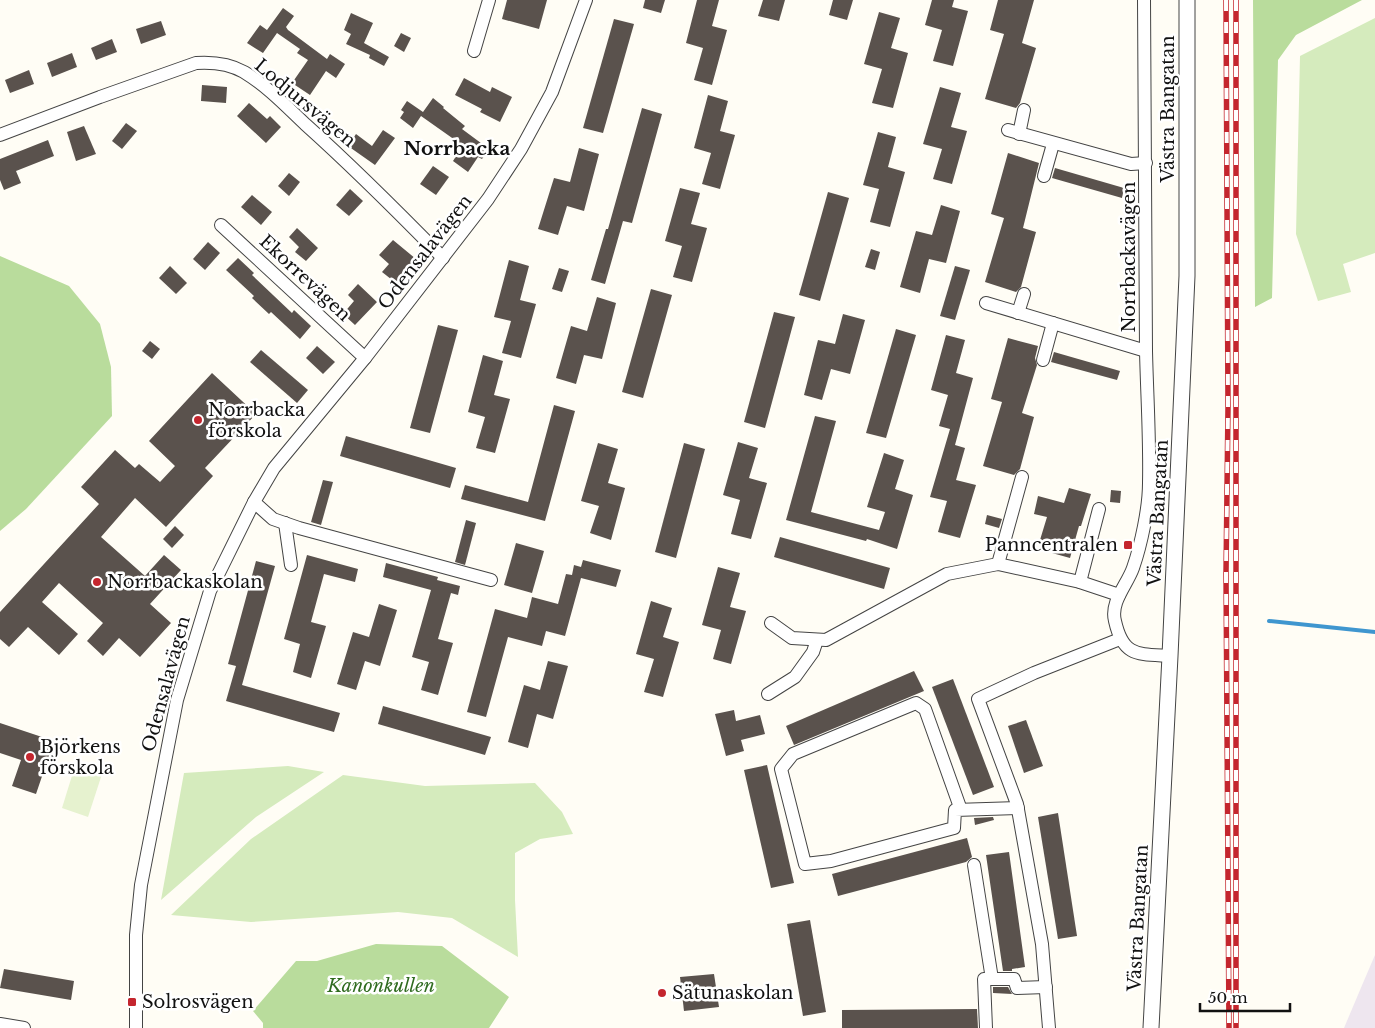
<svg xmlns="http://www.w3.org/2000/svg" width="1375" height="1028" font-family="'Libre Baskerville',serif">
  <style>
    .industrial { fill: #eee6ef }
    .green { fill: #d5ebbd }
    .forest { fill: #b9dc9c }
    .pitch { fill: #e6f2cf }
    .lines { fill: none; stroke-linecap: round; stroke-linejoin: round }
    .stream { stroke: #3f96cf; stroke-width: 4 }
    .building { fill: #5a524d }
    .minor-casing { stroke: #444; stroke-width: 14 }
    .tertiary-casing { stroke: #444; stroke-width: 17 }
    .minor { stroke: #fff; stroke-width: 12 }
    .tertiary { stroke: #fff; stroke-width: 15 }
    .rail-casing { stroke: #c4262e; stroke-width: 5.5 }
    .rail { stroke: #fff; stroke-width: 4; stroke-dasharray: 11; stroke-linecap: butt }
    .poi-dot { fill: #c4262e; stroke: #fff; stroke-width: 2 }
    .labels { text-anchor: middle; stroke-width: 5; stroke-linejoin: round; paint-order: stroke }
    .street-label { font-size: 18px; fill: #111; stroke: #fff }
    .poi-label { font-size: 18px; fill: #111; stroke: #fff; text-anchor: start }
    .park-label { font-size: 18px; font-style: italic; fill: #2f6b1f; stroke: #fff }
    .neighbourhood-label { font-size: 19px; font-weight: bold; fill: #111; stroke: #fff }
  </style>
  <rect width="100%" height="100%" fill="#fffdf5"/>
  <!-- industrial -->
  <path class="industrial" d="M1375,955V1028H1344L1363,983Z"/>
  <!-- green -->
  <g class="green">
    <path d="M1375,18V253L1343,264L1351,292L1318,301L1296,234L1300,56Z"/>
    <path d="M288,766L324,772L256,817L161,900L184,773Z"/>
    <path d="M343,775L425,786L535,783L562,812L573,834L540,839L515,853V900L518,957L452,918L398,912L251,922L171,915L251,839Z"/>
  </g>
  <!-- forest -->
  <g class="forest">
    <path d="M1253,0H1362L1296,35L1278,60L1272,298L1255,307Z"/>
    <path d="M0,256L69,286L100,324L111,367L112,416L26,509L0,531Z"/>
    <path d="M376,944L442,946L509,997L489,1028H263V1023L253,1011L296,961H317Z"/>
  </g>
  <!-- pitch -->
  <path class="pitch" d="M75,766L102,774L88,817L62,808Z"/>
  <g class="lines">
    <!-- stream -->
    <path class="stream" d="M1269,621L1375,632"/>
  </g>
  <!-- building -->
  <g class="building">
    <path d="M507,0H547L539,29L502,19Z"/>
    <path d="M645,0H665L661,13L643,8Z"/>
    <path d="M697,0H719L712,26L727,30L712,85L694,80L703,48L686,43Z"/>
    <path d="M763,0H785L779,21L758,16Z"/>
    <path d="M833,0H853L847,20L829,15Z"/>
    <path d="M932,0H954L952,7L968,11L953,66L933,61L942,30L925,25Z"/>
    <path d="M998,0H1034L1022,43L1036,48L1020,103L1016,108L985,99L1004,34L990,30Z"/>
    <path d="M283,8L294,16L286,27L288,30L327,59L330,54L345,64L336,78L326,71L310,95L292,83L308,60L297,53L300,49L277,33L263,53L247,43L260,25L267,30Z"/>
    <path d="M879,12L900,18L891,48L908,53L893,108L872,103L882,69L864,64Z"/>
    <path d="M351,13L373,23L364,43L389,57L384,66L369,58L370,55L346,44L351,34L344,30Z"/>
    <path d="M614,19L634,24L603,133L583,128Z"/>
    <path d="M161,21L166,35L141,44L136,29Z"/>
    <path d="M401,33L411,38L404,52L394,46Z"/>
    <path d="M112,39L117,52L96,60L91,48Z"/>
    <path d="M72,53L77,67L52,77L47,63Z"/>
    <path d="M29,70L34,84L10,93L5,80Z"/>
    <path d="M464,78L490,92L492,87L512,97L500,122L480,112L482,109L455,95Z"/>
    <path d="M202,85L227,87L226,103L201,101Z"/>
    <path d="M940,87L961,93L951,127L967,131L952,184L933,179L942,149L923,144Z"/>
    <path d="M708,95L728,101L720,131L735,135L720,189L702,184L711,153L694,148Z"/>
    <path d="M433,98L444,107L443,108L465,126L462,129L489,149L482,159L478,157L468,172L453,161L460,150L452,145L455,140L421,116L413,128L400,118L404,112L401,110L407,101L423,112Z"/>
    <path d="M249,103L267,119L270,116L281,127L266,143L237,116Z"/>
    <path d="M642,108L662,114L632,223L623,221L605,284L591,280L606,229H608Z"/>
    <path d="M126,123L137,131L122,149L112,141Z"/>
    <path d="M84,126L96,154L76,161L67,132Z"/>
    <path d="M383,130L395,138L375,165L348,146L356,134L372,146Z"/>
    <path d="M878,132L896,137L888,167L905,172L890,227L870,222L879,189L863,185Z"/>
    <path d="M48,140L54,156L16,171L21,183L4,190L0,180V159Z"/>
    <path d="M579,148L599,154L584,211L567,206L558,235L538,229L554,178L570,182Z"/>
    <path d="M1008,153L1039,163L1023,228L1036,232L1021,287L1016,292L985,282L1004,218L991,214Z"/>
    <path d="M433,166L449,177L436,195L420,184Z"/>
    <path d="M1055,168L1124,188L1122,198L1052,178Z"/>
    <path d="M289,173L300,182L289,196L278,186Z"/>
    <path d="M680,188L700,193L691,224L707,228L692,282L673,277L682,246L665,241Z"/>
    <path d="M350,189L363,201L349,216L336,205Z"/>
    <path d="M828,192L849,198L820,301L799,295Z"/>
    <path d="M252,195L272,212L261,225L241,207Z"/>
    <path d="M941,205L960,211L946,263L929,259L920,293L900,287L916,231L932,235Z"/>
    <path d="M297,228L318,248L306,261L295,252L299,247L289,237Z"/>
    <path d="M393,240L416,259L396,283L382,272L389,264L379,255Z"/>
    <path d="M208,242L220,253L205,270L193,259Z"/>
    <path d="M871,249L880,252L875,270L865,267Z"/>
    <path d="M238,258L254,273L252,275L292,313L294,310L311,326L300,339L271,312L269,314L252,298L254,296L226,270Z"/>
    <path d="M509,260L529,266L520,300L536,304L521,358L502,353L511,321L494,317Z"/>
    <path d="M170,266L187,283L176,294L159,278Z"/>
    <path d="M955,266L970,270L955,320L940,316Z"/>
    <path d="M559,268L569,271L562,292L552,289Z"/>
    <path d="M358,284L377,302L355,325L343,314L354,301L348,295Z"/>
    <path d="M651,289L672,295L643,398L622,392Z"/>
    <path d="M597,297L616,303L602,359L584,355L576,384L556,378L571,326L587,331Z"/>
    <path d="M774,312L795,317L765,428L744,422Z"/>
    <path d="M843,314L865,320L850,374L831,369L822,400L804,395L818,340L835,344Z"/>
    <path d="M438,325L458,330L430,433L410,428Z"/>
    <path d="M896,329L916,335L886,438L866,433Z"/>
    <path d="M946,335L965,340L956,373L973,378L955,445L965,448L956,480L976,485L960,538L938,532L947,501L930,497L950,429L939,426L948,395L931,390Z"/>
    <path d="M1008,338L1038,346L1035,358L1037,365L1022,413L1034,417L1020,469L1014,475L983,466L1002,402L991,399Z"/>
    <path d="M150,341L160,349L152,359L142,351Z"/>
    <path d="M317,346L335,362L323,374L306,358Z"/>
    <path d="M261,350L308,390L297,403L250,362Z"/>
    <path d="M1054,352L1120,371L1117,380L1051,362Z"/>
    <path d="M483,355L503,361L494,395L510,399L495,453L476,448L485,417L468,412Z"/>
    <path d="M212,373L256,414L205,468L213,476L166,527L135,498L101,537L145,576L164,555L181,570L150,604L171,623L140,657L119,638L103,656L87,641L103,623L59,583L42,602L78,634L59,655L28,627L9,647L0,639V612L99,504L81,487L115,450L135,468L139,464L160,482L175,466L149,441Z"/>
    <path d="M554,405L575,411L545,521L461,499L465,485L528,502Z"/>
    <path d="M815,416L836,421L811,512L879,530L885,512L867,507L884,453L904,460L895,489L913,495L897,549L867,539L866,541L786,520Z"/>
    <path d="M346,436L456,468L450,488L340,456Z"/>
    <path d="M738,442L758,448L749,478L767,483L751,539L731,534L740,500L723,495Z"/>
    <path d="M598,443L618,449L608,483L625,488L611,540L590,533L599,506L581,501Z"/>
    <path d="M684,443L705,449L676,558L655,552Z"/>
    <path d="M323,480L333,482L321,525L311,522Z"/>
    <path d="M1069,488L1091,494L1081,526H1079L1070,558L1052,553L1054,544L1040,540L1047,517L1034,514L1038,496L1064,503Z"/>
    <path d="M1111,490L1121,491L1120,503L1110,502Z"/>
    <path d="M987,515L1002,519L999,528L985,524Z"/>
    <path d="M466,520L476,523L465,565L455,562Z"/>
    <path d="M175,526L184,535L172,548L163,539Z"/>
    <path d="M780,537L890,568L884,589L774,557Z"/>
    <path d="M516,543L544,551L532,593L504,585Z"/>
    <path d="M307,555L358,569L355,582L324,574L311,622L326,626L311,678L293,672L300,644L284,639Z"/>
    <path d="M583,560L621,570L616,587L581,578L565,636L546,631L542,646L508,637L486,717L467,712L495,609L527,618L532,597L558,604L566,574L572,575L574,565L581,567Z"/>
    <path d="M256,561L275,566L242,685L340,713L334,732L226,701L236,666L228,664Z"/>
    <path d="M386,563L438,577L437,580L460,586L458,595L451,593L438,639L453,643L438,695L421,690L429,662L412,657L431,590L383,577Z"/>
    <path d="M718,567L740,573L730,607L746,611L731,664L713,659L721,630L702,625Z"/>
    <path d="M651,601L672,608L663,637L679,642L663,697L644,692L654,659L636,654Z"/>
    <path d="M379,604L397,610L380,666L365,661L356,690L337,684L353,632L369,637Z"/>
    <path d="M548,661L568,666L553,719L537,714L528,748L508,742L524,685L540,690Z"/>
    <path d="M914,671L924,691L794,745L786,726Z"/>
    <path d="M953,679L994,787L973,795L932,687Z"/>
    <path d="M383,706L491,737L485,755L378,724Z"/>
    <path d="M734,710L736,721L760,715L765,734L741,740L744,751L726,756L715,714Z"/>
    <path d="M1026,720L1043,766L1024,773L1008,726Z"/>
    <path d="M0,723L54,741L36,794L12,786L21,760L0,753Z"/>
    <path d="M767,765L794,883L771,888L744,770Z"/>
    <path d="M1058,813L1077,936L1058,939L1038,817Z"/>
    <path d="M993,817L994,820L975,825L974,818Z"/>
    <path d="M967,838L972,857L966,862L838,896L832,874Z"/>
    <path d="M1009,852L1025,967L1012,969V971H1003L986,855Z"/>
    <path d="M810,920L826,1012L803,1016L787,924Z"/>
    <path d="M4,969L74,981L71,1000L0,988Z"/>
    <path d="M714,974L719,1007L684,1011L680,977Z"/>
    <path d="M993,987H1008L1012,994L993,993Z"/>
    <path d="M977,1009L978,1028H842V1010Z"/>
  </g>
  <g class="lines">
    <!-- minor casing -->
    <g class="minor-casing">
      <g id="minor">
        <path d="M1144,0C1145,117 1145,234 1146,351C1147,395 1150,439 1149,483C1149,508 1141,545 1133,568C1127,585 1110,602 1115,621C1123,657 1138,654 1170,656"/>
        <path d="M474,51L489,0"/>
        <path d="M1008,130L1131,164L1146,163"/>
        <path d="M1019,134L1024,110"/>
        <path d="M0,135L100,97L196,63C211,62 230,64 244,72C267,86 286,106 305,124C353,167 398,212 443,258"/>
        <path d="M1044,176L1053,144"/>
        <path d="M221,225L365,358"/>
        <path d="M986,303L1146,351"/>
        <path d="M1018,313L1024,294"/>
        <path d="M1043,360L1053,323"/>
        <path d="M254,502L273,519L299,528L491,580"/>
        <path d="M285,523L291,565"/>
        <path d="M998,564L1022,477"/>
        <path d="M1080,582L1099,509"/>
        <path d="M771,623L792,638L826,640L947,574L998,564L1080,582L1119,595"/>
        <path d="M768,694L795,677L813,652L817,640"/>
        <path d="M961,810L925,709L916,703L793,754L781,769L805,864L831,861L954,828L955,810L1018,808"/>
        <path d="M974,865L992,979"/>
        <path d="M0,1024L24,1028"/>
        <path d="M136,1028V935L141,885L177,700L210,591L254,502L274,468L365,358L488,199L521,149L552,92L586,0"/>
        <path d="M986,1028L984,979H1014L1017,988L1046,987"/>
        <path d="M1049,1028L1042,944L1017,804L978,699L1034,673L1120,639"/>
      </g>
    </g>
    <!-- tertiary casing -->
    <g class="tertiary-casing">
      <path id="tertiary" d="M1151,1028L1170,656L1187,276V0"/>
    </g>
    <!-- minor -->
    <use href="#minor" class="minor"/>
    <!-- tertiary -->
    <use href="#tertiary" class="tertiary"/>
    <!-- rail casing -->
    <g class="rail-casing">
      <g id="rail">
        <path d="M1226,0L1228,407L1226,574L1229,1028"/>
        <path d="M1236,0V1028"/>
      </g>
    </g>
    <!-- rail -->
    <use href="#rail" class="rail"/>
  </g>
  <!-- markers -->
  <g class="poi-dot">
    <circle cx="198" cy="420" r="5"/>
    <rect x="1123" y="540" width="10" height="10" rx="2.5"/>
    <circle cx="97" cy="582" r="5"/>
    <circle cx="30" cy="757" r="5"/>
    <circle cx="662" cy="993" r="5"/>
    <rect x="127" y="997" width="10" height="10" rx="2.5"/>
  </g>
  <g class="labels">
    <!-- street labels -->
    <g class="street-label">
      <text transform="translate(305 103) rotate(40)" y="6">Lodjursvägen</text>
      <text transform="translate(1168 109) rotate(-90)" y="6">Västra Bangatan</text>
      <text transform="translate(425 252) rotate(-52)" y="6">Odensalavägen</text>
      <text transform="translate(1129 257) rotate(-90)" y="6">Norrbackavägen</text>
      <text transform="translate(305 278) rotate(43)" y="6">Ekorrevägen</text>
      <text transform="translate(1158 513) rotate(-87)" y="6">Västra Bangatan</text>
      <text transform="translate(166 684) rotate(-75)" y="6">Odensalavägen</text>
      <text transform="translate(1138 918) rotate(-87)" y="6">Västra Bangatan</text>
    </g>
    <!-- poi labels -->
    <g class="poi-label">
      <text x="208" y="416">Norrbacka<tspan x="208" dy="21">förskola</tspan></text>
      <text x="1118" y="551" text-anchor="end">Panncentralen</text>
      <text x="107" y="588">Norrbackaskolan</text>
      <text x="40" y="753">Björkens<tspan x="40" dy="21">förskola</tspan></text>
      <text x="672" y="999">Sätunaskolan</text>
      <text x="142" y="1008">Solrosvägen</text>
    </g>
    <!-- park labels -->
    <g class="park-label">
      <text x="381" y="992">Kanonkullen</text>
    </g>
    <!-- neighbourhood labels -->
    <g class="neighbourhood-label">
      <text x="457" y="155">Norrbacka</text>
    </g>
  </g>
  <!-- scale -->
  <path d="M1200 1003v8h90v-8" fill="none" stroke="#111111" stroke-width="2.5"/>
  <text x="1208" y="1003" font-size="15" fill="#111111" stroke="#ffffff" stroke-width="4" paint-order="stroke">50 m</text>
</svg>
